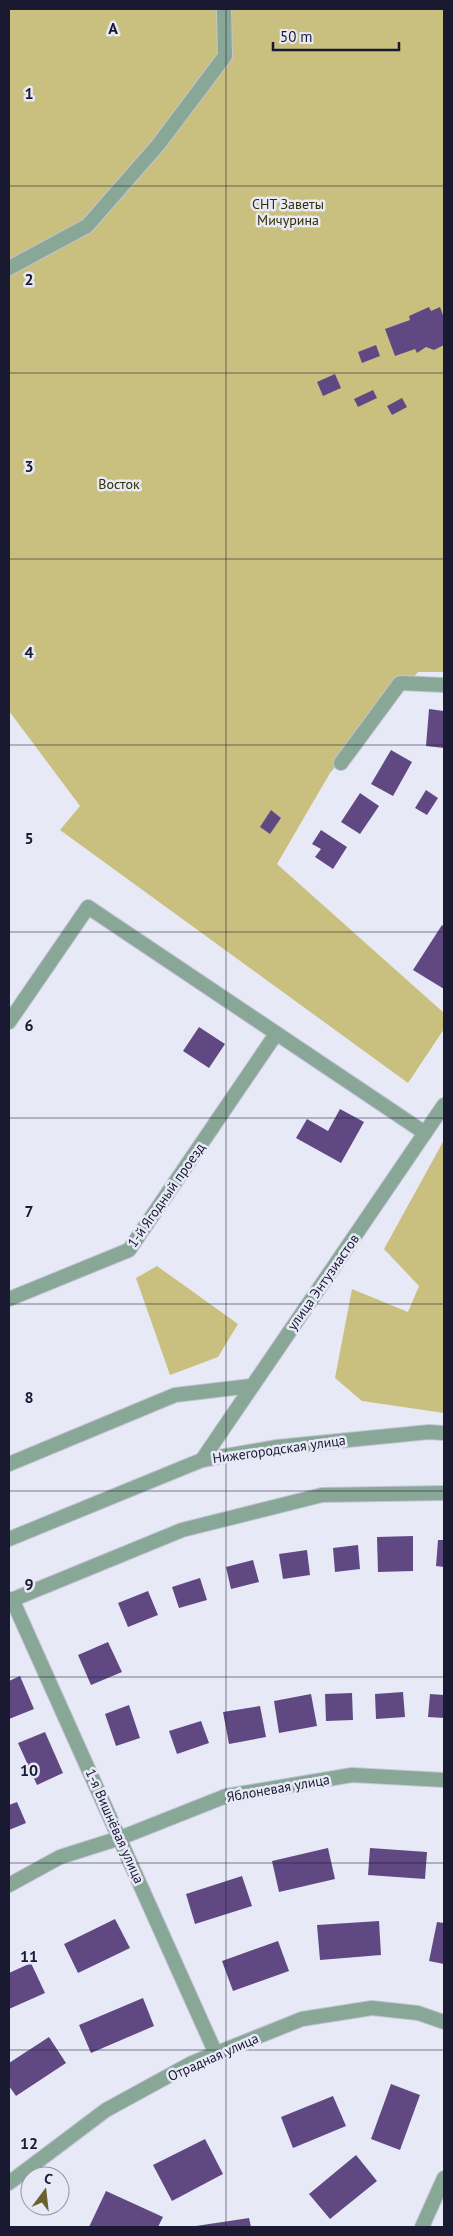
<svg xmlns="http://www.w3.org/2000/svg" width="453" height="2236" font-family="'PT Sans',sans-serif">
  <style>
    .green { fill: #c9c07f }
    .building { fill: #604982 }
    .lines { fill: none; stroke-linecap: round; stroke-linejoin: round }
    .minor-casing { stroke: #c3c4d4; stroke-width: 16 }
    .tertiary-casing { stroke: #c3c4d4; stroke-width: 16 }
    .minor { stroke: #88a796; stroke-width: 14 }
    .tertiary { stroke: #88a796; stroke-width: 14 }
    .grid { fill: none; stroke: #191a32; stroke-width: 1; stroke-opacity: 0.55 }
    .labels { text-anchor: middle; stroke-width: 5; stroke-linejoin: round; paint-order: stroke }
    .park-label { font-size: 14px; fill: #352f00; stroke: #e8e9f7 }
    .street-label { font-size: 14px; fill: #191a32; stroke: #e8e9f7 }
    .grid-label { font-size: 16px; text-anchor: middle; font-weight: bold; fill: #191a32; stroke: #e8e9f7; stroke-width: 5; stroke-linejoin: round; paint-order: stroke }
  </style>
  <rect width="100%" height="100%" fill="#e8e9f7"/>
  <!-- green -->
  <g class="green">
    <path d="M9,9H444V672H418L330,773L277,864L444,1013V1029L408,1083L60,830L80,806L9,711Z"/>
    <path d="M444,1140V1413L362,1401L335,1378L352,1289L408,1312L419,1286L384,1249Z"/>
    <path d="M157,1266L238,1324L218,1357L170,1375L136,1278Z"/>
  </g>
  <!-- building -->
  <g class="building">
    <path d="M429,307L431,311L440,307L444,318V345L434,350L426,347L417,353L415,349L395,356L385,329L410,320L409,316Z"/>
    <path d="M376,345L380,356L362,363L358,352Z"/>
    <path d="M335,374L341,388L323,396L317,382Z"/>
    <path d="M373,390L377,398L358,407L354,399Z"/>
    <path d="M402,398L407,407L392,415L387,406Z"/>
    <path d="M429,709L444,711V748L426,746Z"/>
    <path d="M391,750L412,762L393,796L371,784Z"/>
    <path d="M426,790L438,798L427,815L415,808Z"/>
    <path d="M360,793L379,806L360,834L341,822Z"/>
    <path d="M271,810L281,818L270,834L260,827Z"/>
    <path d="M321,830L347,847L333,869L315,857L321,849L312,844Z"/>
    <path d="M442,925L444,927V989L413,970Z"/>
    <path d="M199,1027L225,1044L209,1068L183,1051Z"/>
    <path d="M340,1109L364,1122L341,1163L296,1138L307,1119L328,1131Z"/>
    <path d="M413,1536V1571L378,1572L377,1537Z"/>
    <path d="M438,1540H444V1567L436,1566Z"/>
    <path d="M358,1545L360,1569L335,1572L333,1548Z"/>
    <path d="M307,1550L310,1575L283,1579L279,1554Z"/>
    <path d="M253,1560L259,1582L231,1589L226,1567Z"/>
    <path d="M200,1578L207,1600L179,1608L172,1587Z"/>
    <path d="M148,1591L158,1615L128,1627L118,1603Z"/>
    <path d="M108,1642L122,1672L91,1685L78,1655Z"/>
    <path d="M20,1676L34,1709L9,1719V1681Z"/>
    <path d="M403,1692L405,1717L376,1719L375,1694Z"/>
    <path d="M352,1693L353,1720L326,1721L325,1694Z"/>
    <path d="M311,1694L317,1726L279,1733L274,1701Z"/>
    <path d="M430,1694L444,1695V1718L428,1717Z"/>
    <path d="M129,1705L140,1738L116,1746L105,1714Z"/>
    <path d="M260,1706L266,1737L229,1744L223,1712Z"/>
    <path d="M201,1721L209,1743L177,1754L169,1731Z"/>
    <path d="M45,1732L63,1773L37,1785L18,1743Z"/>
    <path d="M17,1802L26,1823L9,1830V1805Z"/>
    <path d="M328,1848L335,1879L279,1892L272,1861Z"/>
    <path d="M370,1848L427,1852L425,1879L368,1875Z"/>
    <path d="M242,1876L252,1906L195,1924L186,1894Z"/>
    <path d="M115,1919L130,1948L78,1973L64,1944Z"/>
    <path d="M379,1921L381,1955L320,1960L317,1925Z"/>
    <path d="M437,1922L444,1923V1964L429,1961Z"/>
    <path d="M278,1941L289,1971L233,1991L222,1961Z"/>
    <path d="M31,1963L45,1993L9,2009V1973Z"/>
    <path d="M143,1998L154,2026L91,2053L79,2025Z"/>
    <path d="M49,2037L66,2063L16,2096L9,2086V2063Z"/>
    <path d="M391,2084L420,2095L400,2150L371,2139Z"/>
    <path d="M333,2096L346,2126L293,2148L281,2117Z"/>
    <path d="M205,2139L223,2174L172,2201L153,2165Z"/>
    <path d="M356,2155L377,2181L330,2219L309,2194Z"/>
    <path d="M106,2191L163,2217L158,2227H89Z"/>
    <path d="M249,2218L251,2227H196V2226Z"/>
  </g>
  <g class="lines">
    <!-- minor casing -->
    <g class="minor-casing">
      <g id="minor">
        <path d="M9,268L87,226L158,145L225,56L224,9"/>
        <path d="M341,763L400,683L444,685"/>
        <path d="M9,1022L88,907L425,1133"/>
        <path d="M9,1299L129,1250L276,1034"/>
        <path d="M9,1464L175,1395L251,1386"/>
        <path d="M12,1599L216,2054"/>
        <path d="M9,1601L182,1530L322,1495L444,1493"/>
        <path d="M9,1885L60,1857L120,1838L226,1796L352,1775L444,1780"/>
        <path d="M9,2183L106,2110L192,2063L302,2019L372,2008L418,2013L444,2022"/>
        <path d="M422,2227L444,2178"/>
      </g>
    </g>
    <!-- tertiary casing -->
    <g class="tertiary-casing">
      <g id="tertiary">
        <path d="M202,1460L444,1105"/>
        <path d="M9,1539L202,1460L277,1447L429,1432L444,1433"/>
      </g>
    </g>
    <!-- minor -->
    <use href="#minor" class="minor"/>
    <!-- tertiary -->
    <use href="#tertiary" class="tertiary"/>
  </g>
  <!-- grid -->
  <path class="grid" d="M226,9V2227M9,186H444M9,373H444M9,559H444M9,745H444M9,932H444M9,1118H444M9,1304H444M9,1491H444M9,1677H444M9,1863H444M9,2050H444"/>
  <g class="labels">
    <!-- park labels -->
    <g class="park-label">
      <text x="288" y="209">СНТ Заветы<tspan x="288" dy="16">Мичурина</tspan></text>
      <text x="119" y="489">Восток</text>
    </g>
    <!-- street labels -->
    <g class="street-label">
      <text transform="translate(166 1195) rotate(-55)" y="5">1-й Ягодный проезд</text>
      <text transform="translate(323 1282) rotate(-55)" y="5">улица Энтузиастов</text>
      <text transform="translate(279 1449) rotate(-8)" y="5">Нижегородская улица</text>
      <text transform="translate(278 1788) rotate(-10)" y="5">Яблоневая улица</text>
      <text transform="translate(115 1826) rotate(66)" y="5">1-я Вишнёвая улица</text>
      <text transform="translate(213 2057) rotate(-24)" y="5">Отрадная улица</text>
    </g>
  </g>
  <g class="grid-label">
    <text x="113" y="34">A</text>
    <text x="29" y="99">1</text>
    <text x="29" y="285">2</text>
    <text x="29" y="472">3</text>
    <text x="29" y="658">4</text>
    <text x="29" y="844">5</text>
    <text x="29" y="1031">6</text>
    <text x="29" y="1217">7</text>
    <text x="29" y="1403">8</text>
    <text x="29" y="1590">9</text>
    <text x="29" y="1776">10</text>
    <text x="29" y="1962">11</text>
    <text x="29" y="2149">12</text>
  </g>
  <!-- border -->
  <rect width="453" height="2236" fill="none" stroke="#191a32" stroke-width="20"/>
  <!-- north arrow -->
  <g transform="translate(45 2191) rotate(15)"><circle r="24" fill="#e8e9f7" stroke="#9596a8"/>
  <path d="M0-4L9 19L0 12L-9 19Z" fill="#69622e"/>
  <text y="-8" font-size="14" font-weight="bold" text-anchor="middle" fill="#191a32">С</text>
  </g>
  <!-- scale -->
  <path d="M273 42v8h126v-8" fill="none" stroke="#191a32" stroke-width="2.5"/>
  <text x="280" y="42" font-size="15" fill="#191a32" stroke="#e8e9f7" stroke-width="4" paint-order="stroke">50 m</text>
</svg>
